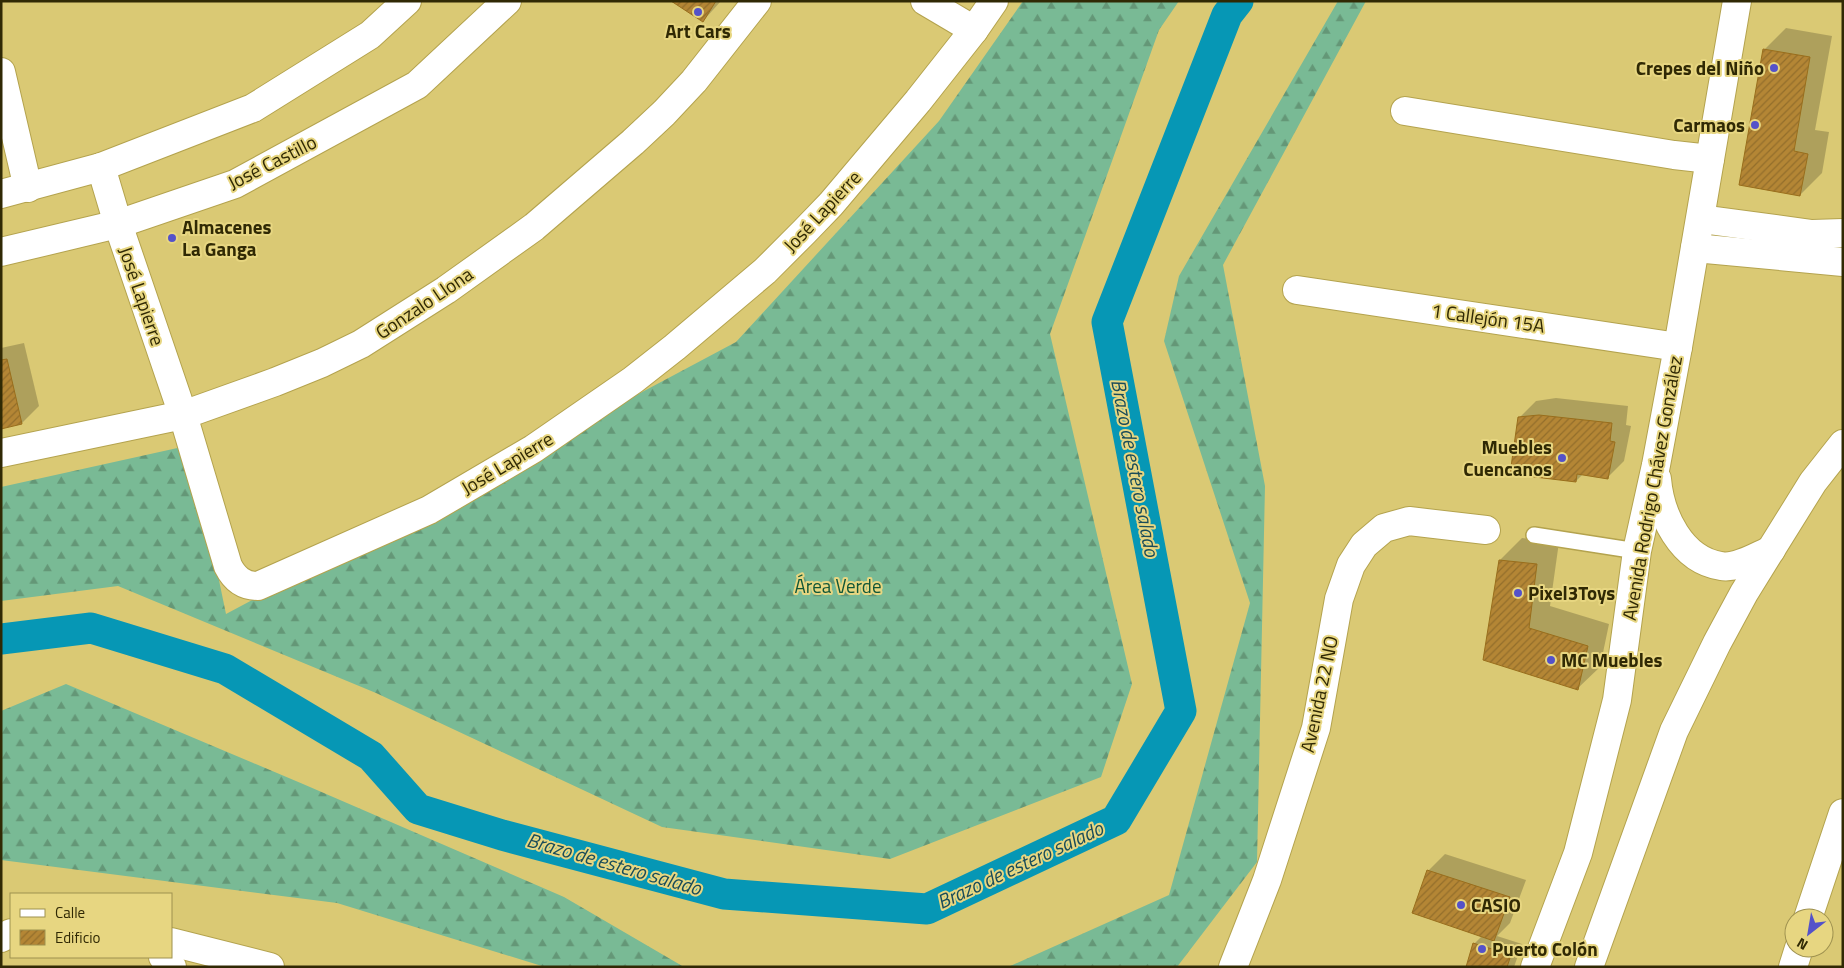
<svg xmlns="http://www.w3.org/2000/svg" width="1844" height="968" font-family="'Titillium Web',sans-serif">
  <style>
    .forest { fill: url(#forest-firs) }
    .shadow { fill: #0003 }
    .lines { fill: none; stroke-linecap: round; stroke-linejoin: round }
    .canal { stroke: #0697b5; stroke-width: 31 }
    .building { fill: url(#building-hatch); stroke: #996e1c }
    .service-casing { stroke: #b4a34e; stroke-width: 18 }
    .minor-casing { stroke: #b4a34e; stroke-width: 30 }
    .tertiary-casing { stroke: #b4a34e; stroke-width: 30 }
    .service { stroke: #fff; stroke-width: 15 }
    .minor { stroke: #fff; stroke-width: 28 }
    .tertiary { stroke: #fff; stroke-width: 28 }
    .poi-dot { fill: #5452c9; stroke: #e7d681; stroke-width: 2 }
    .labels { text-anchor: middle; stroke-width: 4; stroke-linejoin: round; paint-order: stroke }
    .poi-label { font-size: 19px; font-weight: bold; fill: #302904; stroke: #e7d681; text-anchor: start }
    .street-label { font-size: 19px; fill: #302904; stroke: #e7d681 }
    .park-label { font-size: 19px; fill: #105637; stroke: #e7d681 }
    .water-label { font-size: 20px; font-style: italic; fill: #1a4c59; stroke: #e7d681 }
  </style>
  <defs>
    <pattern id="forest-firs" width="22" height="20" patternUnits="userSpaceOnUse" patternTransform="scale(1.25)"><rect width="22" height="20" fill="#79ba95"/><path d="M5 1l3.5 6h-7zM16 11l3.5 6h-7z" fill="#649777"/></pattern>
    <pattern id="building-hatch" width="6" height="6" patternUnits="userSpaceOnUse" patternTransform="scale(1.25)"><rect width="6" height="6" fill="#b48635"/><path d="M-1 1l2-2M0 6l6-6M5 7l2-2" fill="none" stroke="#936e2b"/></pattern>
  </defs>
  <rect width="100%" height="100%" fill="#dac974"/>
  <!-- forest -->
  <g class="forest">
    <path d="M1023,1H1179L1159,30L1050,334L1132,684L1101,777L890,859L662,827L376,693L118,586L1,601V487L191,445L226,614L736,342L939,121Z"/>
    <path d="M1338,1H1366L1223,265L1265,486L1257,862L1177,967H1008L1169,895L1250,603L1164,341L1179,276Z"/>
    <path d="M66,684L303,784L564,897L684,967H545L337,903L1,860V711Z"/>
  </g>
  <!-- shadow -->
  <g class="shadow">
    <path d="M673,1H721L703,21Z"/>
    <path d="M1786,28L1832,36L1815,130L1829,132L1822,173L1800,195L1764,50Z"/>
    <path d="M24,343L39,406L22,423L1,427V348Z"/>
    <path d="M1556,398L1628,406L1626,425L1631,426L1624,461L1607,478L1583,474L1576,481L1519,418L1536,401Z"/>
    <path d="M1522,538L1559,542L1550,606L1609,624L1600,667L1578,688L1485,660L1500,560Z"/>
    <path d="M1445,854L1526,880L1510,923L1497,936L1522,944L1514,967H1467L1474,944L1482,936L1428,871Z"/>
  </g>
  <g class="lines">
    <!-- canal -->
    <path class="canal" d="M1,639L91,628L225,669L371,756L418,809L502,835L724,894L927,909L1116,820L1181,711L1107,322L1227,15L1238,1"/>
  </g>
  <!-- building -->
  <g class="building">
    <path d="M671,1H716L703,22Z"/>
    <path d="M1763,49L1810,57L1794,151L1808,154L1800,196L1739,185Z"/>
    <path d="M7,359L22,424L1,429V360Z"/>
    <path d="M1539,415L1612,423L1610,441L1615,442L1608,479L1577,474L1576,482L1510,474L1518,417Z"/>
    <path d="M1499,560L1537,564L1529,628L1588,646L1578,690L1483,660Z"/>
    <path d="M1427,870L1510,897L1494,941L1412,913Z"/>
    <path d="M1473,943L1511,955L1507,967H1466Z"/>
  </g>
  <g class="lines">
    <!-- service casing -->
    <g class="service-casing">
      <path id="service" d="M1534,535L1637,551"/>
    </g>
    <!-- minor casing -->
    <g class="minor-casing">
      <g id="minor">
        <path d="M925,1L974,30"/>
        <path d="M1,72L28,188"/>
        <path d="M1405,111L1674,155L1710,159"/>
        <path d="M101,167L118,224L183,415L228,566C234,578 243,586 258,586L429,510L533,449L633,380L675,347L765,271L804,232L831,204L918,101L974,30L994,1"/>
        <path d="M1701,219L1812,234L1843,233"/>
        <path d="M1695,248L1843,262"/>
        <path d="M1297,290L1678,347"/>
        <path d="M1,453L183,415L275,382L322,363L361,344L446,290L534,227L633,142L664,113L694,81L757,1"/>
        <path d="M1808,918L1843,813"/>
        <path d="M1,938L11,933"/>
        <path d="M171,942L270,967"/>
        <path d="M163,957L172,967"/>
        <path d="M1233,967L1267,880L1316,728L1339,599L1351,565L1364,545L1384,528L1409,521L1486,530"/>
        <path d="M1793,967L1799,948"/>
      </g>
    </g>
    <!-- tertiary casing -->
    <g class="tertiary-casing">
      <g id="tertiary">
        <path d="M1,194L101,167L253,108L370,35L407,1"/>
        <path d="M1,252L118,224L235,184L417,85L507,1"/>
        <path d="M1657,479C1660,515 1681,560 1721,566C1737,569 1757,556 1771,550"/>
        <path d="M1535,967L1578,853L1617,700L1637,551L1656,465L1678,347L1737,1"/>
        <path d="M1589,967L1674,731L1717,643L1744,593L1813,482L1843,444"/>
      </g>
    </g>
    <!-- service -->
    <use href="#service" class="service"/>
    <!-- minor -->
    <use href="#minor" class="minor"/>
    <!-- tertiary -->
    <use href="#tertiary" class="tertiary"/>
  </g>
  <!-- markers -->
  <g class="poi-dot">
    <circle cx="698" cy="12" r="5"/>
    <circle cx="1774" cy="68" r="5"/>
    <circle cx="1755" cy="125" r="5"/>
    <circle cx="172" cy="238" r="5"/>
    <circle cx="1562" cy="458" r="5"/>
    <circle cx="1518" cy="593" r="5"/>
    <circle cx="1551" cy="660" r="5"/>
    <circle cx="1461" cy="905" r="5"/>
    <circle cx="1482" cy="949" r="5"/>
  </g>
  <g class="labels">
    <!-- poi labels -->
    <g class="poi-label">
      <text x="698" y="38" text-anchor="middle">Art Cars</text>
      <text x="1764" y="75" text-anchor="end">Crepes del Niño</text>
      <text x="1745" y="132" text-anchor="end">Carmaos</text>
      <text x="182" y="234">Almacenes<tspan x="182" dy="22">La Ganga</tspan></text>
      <text x="1552" y="454" text-anchor="end">Muebles<tspan x="1552" dy="22">Cuencanos</tspan></text>
      <text x="1528" y="600">Pixel3Toys</text>
      <text x="1561" y="667">MC Muebles</text>
      <text x="1471" y="912">CASIO</text>
      <text x="1492" y="956">Puerto Colón</text>
    </g>
    <!-- street labels -->
    <g class="street-label">
      <text transform="translate(272 162) rotate(-27)" y="7">José Castillo</text>
      <text transform="translate(822 211) rotate(-47)" y="7">José Lapierre</text>
      <text transform="translate(142 296) rotate(71)" y="7">José Lapierre</text>
      <text transform="translate(424 303) rotate(-34)" y="7">Gonzalo Llona</text>
      <text transform="translate(1488 318) rotate(8)" y="7">1 Callejón 15A</text>
      <text transform="translate(507 463) rotate(-31)" y="7">José Lapierre</text>
      <text transform="translate(1652 488) rotate(-80)" y="7">Avenida Rodrigo Chávez González</text>
      <text transform="translate(1319 694) rotate(-78)" y="7">Avenida 22 NO</text>
    </g>
    <!-- park labels -->
    <g class="park-label">
      <text x="838" y="593">Área Verde</text>
    </g>
    <!-- water labels -->
    <g class="water-label">
      <text transform="translate(1135 468) rotate(79)" y="7">Brazo de estero salado</text>
      <text transform="translate(614 864) rotate(16)" y="7">Brazo de estero salado</text>
      <text transform="translate(1020 865) rotate(-25)" y="7">Brazo de estero salado</text>
    </g>
  </g>
  <!-- border -->
  <rect width="1844" height="968" fill="none" stroke="#302904" stroke-width="5"/>
  <!-- legend -->
  <rect x="10" y="893" width="162" height="65" fill="#e7d681" stroke="#9e914f"/>
  <rect x="20" y="909" width="25" height="8" fill="#ffffff" stroke="#9e914f"/>
  <text x="55" y="918" font-size="15" fill="#302904">Calle</text>
  <rect x="20" y="930" width="25" height="15" fill="url(#building-hatch)" stroke="#9e914f"/>
  <text x="55" y="943" font-size="15" fill="#302904">Edificio</text>
  <!-- north arrow -->
  <g transform="translate(1809 933) rotate(211)"><circle r="24" fill="#e7d681" stroke="#9e914f"/>
  <path d="M0-4L9 19L0 12L-9 19Z" fill="#5452c9"/>
  <text y="-8" font-size="14" font-weight="bold" text-anchor="middle" fill="#302904">N</text>
  </g>
</svg>
